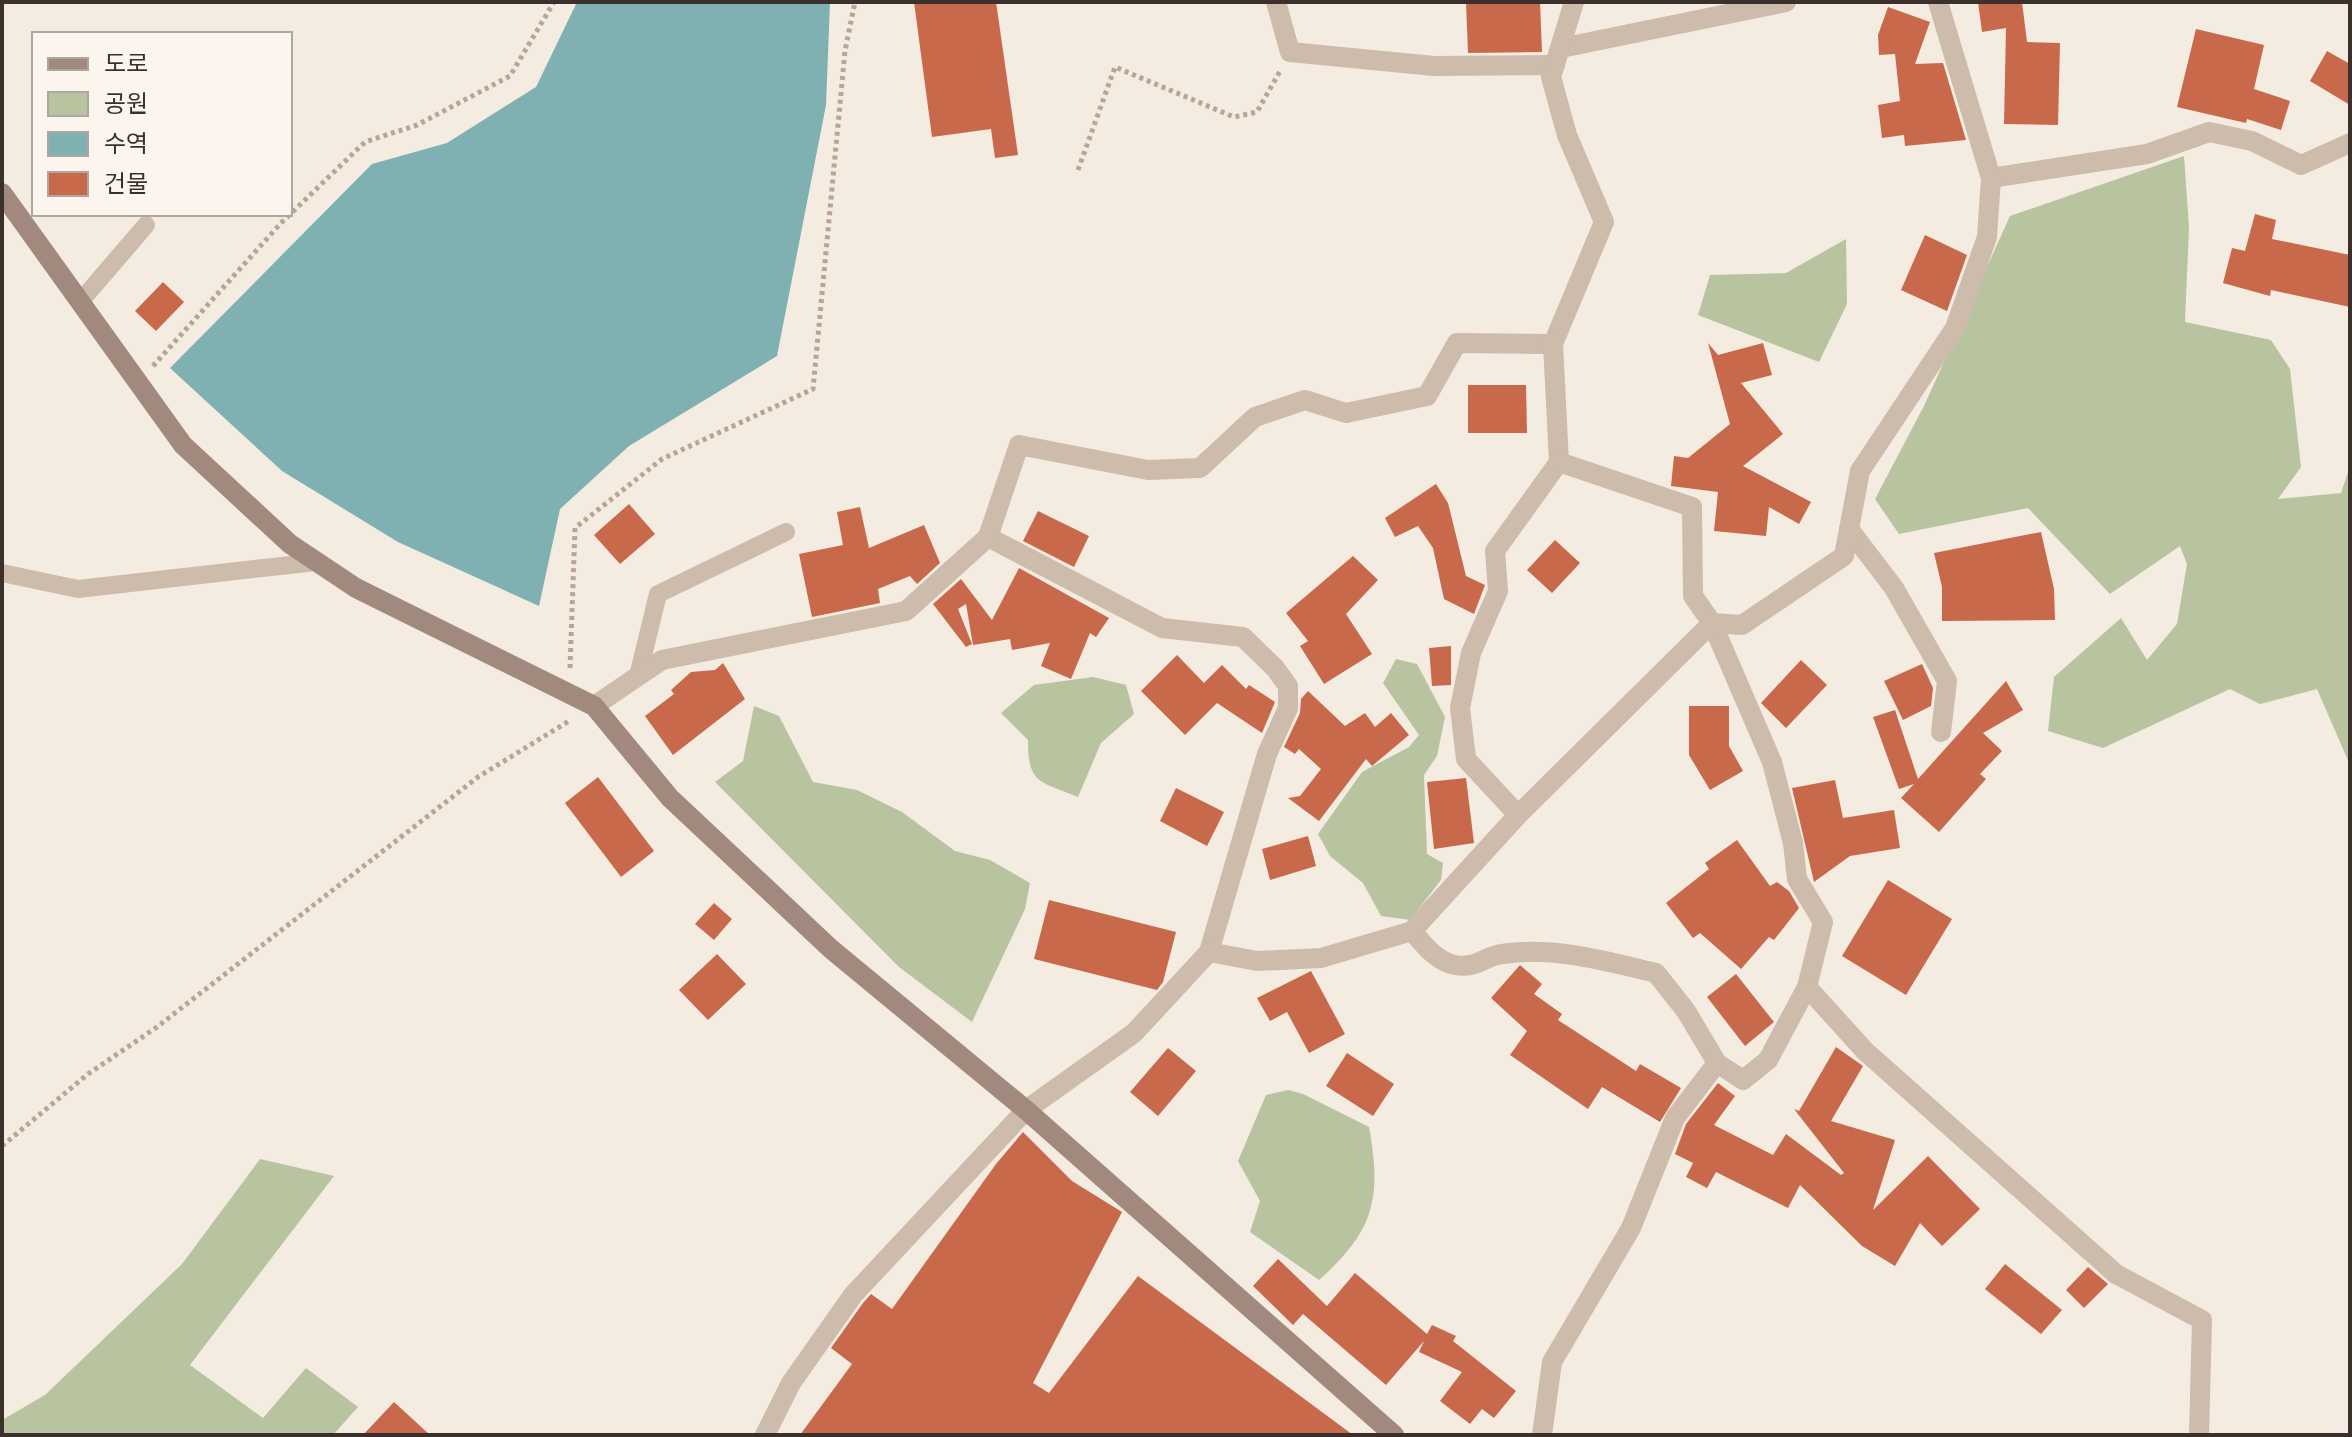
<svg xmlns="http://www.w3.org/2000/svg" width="2352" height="1437" font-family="Ubuntu,'Noto Sans KR',sans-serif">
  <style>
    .green { fill: #b8c4a0 }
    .water { fill: #7fb0b2 }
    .building { fill: #c8694b }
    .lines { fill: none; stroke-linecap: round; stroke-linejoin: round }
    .path { stroke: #b9a596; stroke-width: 5; stroke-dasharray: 4 4; stroke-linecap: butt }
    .lane { stroke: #cdbbac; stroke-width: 18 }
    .street { stroke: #cdbbac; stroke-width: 20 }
    .secondary { stroke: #a18a7d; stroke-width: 20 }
  </style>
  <rect width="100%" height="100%" fill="#f4ebe1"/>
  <!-- green -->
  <g class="green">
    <path d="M2184,156L2189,227L2185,322L2271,340L2290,369L2301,467L2278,499L2341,493L2350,466V765L2317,689L2260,704L2230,689L2103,748L2048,731L2054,677L2121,618L2147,660L2177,624L2187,564L2180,546L2110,594L2028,508L1899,534L1875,499L1924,406L2010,216Z"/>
    <path d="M1846,239L1847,304L1819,362L1698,315L1710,275L1786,273Z"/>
    <path d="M1396,659L1417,664L1445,717L1437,756L1424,775L1427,854L1443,863L1441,880L1410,920L1381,916L1363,883L1330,856L1318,834L1362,772L1409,747L1419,735L1383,683Z"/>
    <path d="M1093,677L1126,685L1134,714L1101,743L1078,797C1040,781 1028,785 1028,740L1001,713L1034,685Z"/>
    <path d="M754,706L779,716L813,782L857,790L902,812L955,851L990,860L1030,883L1025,909L972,1022L899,967L715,782L743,761Z"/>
    <path d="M1288,1090L1303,1094L1369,1127C1382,1199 1374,1231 1319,1280L1250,1232L1260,1201L1238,1161L1266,1095Z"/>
    <path d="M260,1159L334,1176L190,1365L263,1418L306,1368L358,1407L333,1435H2V1420L45,1395L182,1264Z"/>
  </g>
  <!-- water -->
  <path class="water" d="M577,2H830L826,105L777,356L629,446L560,509L539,606L398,542L282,471L170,368L372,164L447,143L536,87Z"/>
  <!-- building -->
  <g class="building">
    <path d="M914,2H996L1018,155L995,158L991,129L932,137Z"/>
    <path d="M1466,2H1540L1542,52L1468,53Z"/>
    <path d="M1978,2H2022L2027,42L2060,43L2058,125L2004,124L2006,28L1982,32Z"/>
    <path d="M1888,7L1930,22L1915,64L1943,63L1966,140L1905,146L1904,135L1882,138L1878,105L1900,101L1895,54L1879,55L1878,35Z"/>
    <path d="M2196,29L2264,45L2254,89L2290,101L2281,130L2247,119L2246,123L2177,107Z"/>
    <path d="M2327,51L2350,64V105L2310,81Z"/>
    <path d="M2255,214L2276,220L2272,239L2350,255V307L2271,290L2270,296L2223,283L2232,248L2245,251Z"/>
    <path d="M1925,235L1967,255L1947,311L1901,290Z"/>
    <path d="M163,282L184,302L156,331L135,311Z"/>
    <path d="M1708,343L1718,355L1763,343L1772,375L1741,383L1783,434L1743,466L1811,502L1799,524L1769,507L1766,536L1714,531L1718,492L1671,486L1674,456L1688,458L1730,424Z"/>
    <path d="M1468,385H1526L1527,433H1468Z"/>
    <path d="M1436,484L1448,503L1466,576L1485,585L1474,614L1444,599L1433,548L1418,526L1395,537L1385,518Z"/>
    <path d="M629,504L655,534L620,564L594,535Z"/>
    <path d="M860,507L869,548L924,525L940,563L917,584L910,576L878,589L880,603L812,617L799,554L843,545L837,512Z"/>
    <path d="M1038,511L1089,536L1074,567L1023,541Z"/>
    <path d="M2041,532L2054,589L2055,620L1942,621V587L1934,553Z"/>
    <path d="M1555,540L1580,563L1552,593L1527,570Z"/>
    <path d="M1353,556L1378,580L1346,614L1372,654L1324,684L1300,646L1308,641L1286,613Z"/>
    <path d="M1019,568L1109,618L1096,637L1090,633L1071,679L1041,666L1050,643L1012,650L1010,639L973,645L966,604L958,609L972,644L966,647L933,604L961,579L992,620Z"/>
    <path d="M1451,646V685L1432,686L1429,648Z"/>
    <path d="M1177,655L1204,683L1222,665L1246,689L1249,685L1275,702L1262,733L1217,703L1185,735L1141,691Z"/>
    <path d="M1801,660L1827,685L1786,728L1761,703Z"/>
    <path d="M723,663L745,699L673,755L645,716L674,694L671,690L691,672L715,670Z"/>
    <path d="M1922,664L1933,688L1931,706L1903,720L1884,681Z"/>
    <path d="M2006,681L2023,710L1983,733L2002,751L1980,774L1986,779L1939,832L1901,798L1914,784L1899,789L1873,717L1895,710L1918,779Z"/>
    <path d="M1308,691L1345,726L1365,713L1375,727L1391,713L1409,735L1372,766L1366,759L1319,821L1288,798L1300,796L1321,769L1299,749L1295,754L1284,747L1300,713L1301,699Z"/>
    <path d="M1689,706H1729V746L1743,771L1710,790L1689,755Z"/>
    <path d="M598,777L654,851L621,877L565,803Z"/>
    <path d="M1466,778L1474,843L1434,849L1427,782Z"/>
    <path d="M1835,780L1843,818L1894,810L1900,848L1850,856L1814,882L1792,788Z"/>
    <path d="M1176,788L1224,812L1207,846L1160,821Z"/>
    <path d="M1308,836L1316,866L1270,880L1262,849Z"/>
    <path d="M1737,840L1770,886L1777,882L1789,891L1799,908L1774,940L1769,937L1741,969L1700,933L1693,938L1666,903L1709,869L1705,863Z"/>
    <path d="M1888,880L1952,919L1906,995L1842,956Z"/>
    <path d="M1049,900L1176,932L1163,982L1157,990L1034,959Z"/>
    <path d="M714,903L732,919L714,940L695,924Z"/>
    <path d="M717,954L746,984L708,1020L679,990Z"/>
    <path d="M1520,965L1542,984L1534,994L1562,1014L1558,1020L1636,1071L1640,1064L1681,1088L1660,1122L1602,1087L1588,1109L1510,1055L1527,1031L1491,998Z"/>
    <path d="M1311,971L1345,1034L1309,1053L1287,1012L1270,1021L1257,998Z"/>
    <path d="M1736,974L1774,1022L1745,1046L1707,997Z"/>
    <path d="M1836,1047L1863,1066L1831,1121L1895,1140L1873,1210L1928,1156L1980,1209L1942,1246L1920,1223L1895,1266L1862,1246L1800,1185L1788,1208L1716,1172L1707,1188L1686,1177L1693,1163L1675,1154L1686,1124L1718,1083L1735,1096L1714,1125L1773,1155L1786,1134L1841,1175L1844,1173L1794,1109L1799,1111Z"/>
    <path d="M1168,1048L1196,1071L1158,1116L1130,1092Z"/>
    <path d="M1347,1053L1394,1084L1373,1116L1326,1086Z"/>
    <path d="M1023,1132L1072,1181L1122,1212L1033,1383L1049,1393L1138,1276L1353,1435H800L852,1364L831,1348L863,1303L871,1294L892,1309L996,1164Z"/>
    <path d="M1278,1259L1327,1306L1355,1273L1427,1334L1432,1325L1456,1336L1453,1341L1516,1391L1494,1418L1482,1409L1470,1424L1440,1401L1462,1372L1419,1352L1424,1341L1386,1385L1303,1314L1293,1325L1253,1286Z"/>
    <path d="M2005,1264L2062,1310L2041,1334L1985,1289Z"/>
    <path d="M2088,1267L2108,1284L2084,1308L2066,1290Z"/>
    <path d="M394,1402L430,1435H363Z"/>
  </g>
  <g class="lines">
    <!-- path -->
    <g class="path">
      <path d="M1078,170L1115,67L1234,117L1257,112L1280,71"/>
      <path d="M153,366L281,223L365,142L417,125L510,76L554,2"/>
      <path d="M570,668L575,528L662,459L813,389L845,51L855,2"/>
      <path d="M2,1146L88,1074L157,1027L478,777L569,721"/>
    </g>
    <!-- lane -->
    <g class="lane">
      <path d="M80,302L146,225"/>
      <path d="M2,573L78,589L316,562"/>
      <path d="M638,676L658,594L786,532"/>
    </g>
    <!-- street -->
    <g class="street">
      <path d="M1276,2L1290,52L1434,66L1555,65"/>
      <path d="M1561,48L1786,2"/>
      <path d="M1991,178L2147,154L2209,132L2252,141L2301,165L2350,143"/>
      <path d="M1849,529L1894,588L1947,681L1941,732"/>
      <path d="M988,537L1162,628L1243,637L1275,668L1288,686V708L1267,754L1209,952"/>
      <path d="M594,706L662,660L906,611L988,537L1019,445L1148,470L1200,468L1255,417L1305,400L1346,413L1427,396L1457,343L1553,344L1604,222L1567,135L1551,77L1574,2"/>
      <path d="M1518,815L1466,759L1460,708L1471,653L1498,591L1495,551L1559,462L1553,344"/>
      <path d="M1412,931C1423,944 1437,962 1455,965C1476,969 1485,956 1502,954C1554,946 1606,961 1656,973L1686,1011L1717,1063L1743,1080L1768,1060L1807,987L1823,922L1797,879L1793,843L1772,762L1712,623L1693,596L1692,507L1559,462"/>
      <path d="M1807,987L1865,1051L2116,1274L2202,1320L2199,1435"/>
      <path d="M765,1435L791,1383L853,1295L1026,1110L1134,1033L1209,952L1257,961L1321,958L1412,931L1518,815L1712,623L1742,625L1844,556L1860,471L1955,328L1987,237L1991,178L1938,2"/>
      <path d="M1542,1435L1552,1362L1631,1228L1675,1118L1717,1063"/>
    </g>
    <!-- secondary -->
    <path class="secondary" d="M2,193L183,445L290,544L356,588L594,706L670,798L831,949L1026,1110L1394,1435"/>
  </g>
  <!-- border -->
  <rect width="2352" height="1437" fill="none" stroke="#3b302b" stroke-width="8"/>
  <!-- legend -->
  <rect x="32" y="32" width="260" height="184" fill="#fbf5ee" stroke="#aea6a0" stroke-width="2"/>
  <rect x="48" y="58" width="40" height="12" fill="#a18a7d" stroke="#aea6a0" stroke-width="2"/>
  <text x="104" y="72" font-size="24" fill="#3b302b">도로</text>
  <rect x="48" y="92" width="40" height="24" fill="#b8c4a0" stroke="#aea6a0" stroke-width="2"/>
  <text x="104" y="112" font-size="24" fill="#3b302b">공원</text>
  <rect x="48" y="132" width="40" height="24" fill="#7fb0b2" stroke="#aea6a0" stroke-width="2"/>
  <text x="104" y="152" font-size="24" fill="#3b302b">수역</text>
  <rect x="48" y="172" width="40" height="24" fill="#c8694b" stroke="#aea6a0" stroke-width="2"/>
  <text x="104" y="192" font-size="24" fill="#3b302b">건물</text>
</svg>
